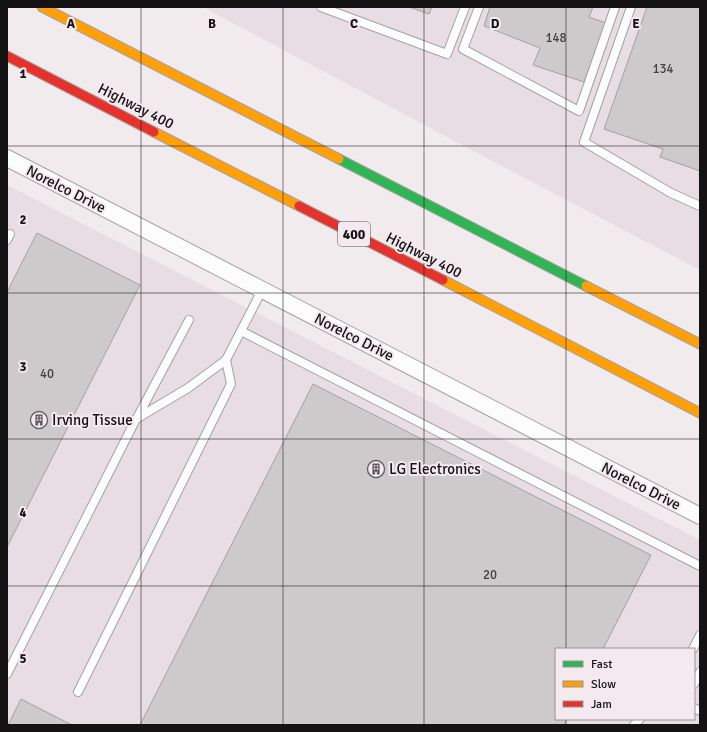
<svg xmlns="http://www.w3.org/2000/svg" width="707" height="732" font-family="Signika,sans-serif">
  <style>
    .built { fill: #e8dde3; fill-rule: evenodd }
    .building { fill: #cec9cb; stroke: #a5a1a3 }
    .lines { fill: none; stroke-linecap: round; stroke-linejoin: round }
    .lane-casing { stroke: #a5a1a3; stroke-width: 10 }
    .street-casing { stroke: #a5a1a3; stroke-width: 18 }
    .fast-casing { stroke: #a5a1a3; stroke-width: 11 }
    .slow-casing { stroke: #a5a1a3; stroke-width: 11 }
    .jam-casing { stroke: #a5a1a3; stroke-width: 11 }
    .lane { stroke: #fdfcfc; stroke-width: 8 }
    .street { stroke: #fdfcfc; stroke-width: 16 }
    .fast { stroke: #30b455; stroke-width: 9 }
    .slow { stroke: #ff9f0a; stroke-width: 9 }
    .jam { stroke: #e5322d; stroke-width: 9 }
    .grid { fill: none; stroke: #151214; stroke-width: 1; stroke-opacity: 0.55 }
    .labels { text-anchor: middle; stroke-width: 4; stroke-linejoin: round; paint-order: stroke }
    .number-label { font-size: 13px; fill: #434042 }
    .shield { fill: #f3e9ef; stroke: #585256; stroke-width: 1 }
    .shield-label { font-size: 14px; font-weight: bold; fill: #151214 }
    .street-label { font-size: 15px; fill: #151214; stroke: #f3e9ef }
    .poi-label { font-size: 15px; fill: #151214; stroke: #f3e9ef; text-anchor: start }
    .grid-label { font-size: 13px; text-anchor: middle; font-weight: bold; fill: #151214; stroke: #f3e9ef; stroke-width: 4; stroke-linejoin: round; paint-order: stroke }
  </style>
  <rect width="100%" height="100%" fill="#f1ebee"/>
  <!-- built -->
  <g class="built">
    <path d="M203,7H700V270L498,164Z"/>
    <path d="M7,185L700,540V725H7ZM556,649H694V719H556Z"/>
  </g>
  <!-- building -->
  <g class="building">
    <path d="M409,7H432L429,14Z"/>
    <path d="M490,7H593L589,17L606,23L584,82L533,65L540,48L484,26Z"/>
    <path d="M647,7H700V171L660,157L663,149L604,129Z"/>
    <path d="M37,233L140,285L7,547V292Z"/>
    <path d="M313,384L651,555L603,649H556V719H567L564,725H140Z"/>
    <path d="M21,699L72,725H8Z"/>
  </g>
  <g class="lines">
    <!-- lane casing -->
    <g class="lane-casing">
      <g id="lane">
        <path d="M321,7L447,54L465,7"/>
        <path d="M479,7L463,49L579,111L615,7"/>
        <path d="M631,7L584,142L671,193L700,206"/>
        <path d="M7,240L10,234"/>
        <path d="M241,331L700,566"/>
        <path d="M137,418L189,320"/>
        <path d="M693,649L700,635"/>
        <path d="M7,674L136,419L188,388L226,360L262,290"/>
        <path d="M694,684L700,672"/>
        <path d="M78,692L231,384L226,360"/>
        <path d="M694,708L700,711"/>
        <path d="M634,725L640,719"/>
      </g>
    </g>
    <!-- street casing -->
    <g class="street-casing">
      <path id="street" d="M7,158L700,516"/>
    </g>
    <!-- fast casing -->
    <g class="fast-casing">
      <path id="fast" d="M339,159L586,286"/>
    </g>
    <!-- slow casing -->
    <g class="slow-casing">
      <g id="slow">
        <path d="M42,7L339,159"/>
        <path d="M154,132L299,206"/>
        <path d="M443,280L700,413"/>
        <path d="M586,286L700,344"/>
      </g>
    </g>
    <!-- jam casing -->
    <g class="jam-casing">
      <g id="jam">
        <path d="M7,56L154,132"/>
        <path d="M299,206L443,280"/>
      </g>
    </g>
    <!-- lane -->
    <use href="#lane" class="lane"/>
    <!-- street -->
    <use href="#street" class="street"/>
    <!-- fast -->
    <use href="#fast" class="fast"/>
    <!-- slow -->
    <use href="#slow" class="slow"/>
    <!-- jam -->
    <use href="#jam" class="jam"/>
  </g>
  <!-- grid -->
  <path class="grid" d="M141,7V725M283,7V725M424,7V725M566,7V649M7,146H700M7,293H700M7,439H700M7,586H700M566,719V725"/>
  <!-- icons -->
  <defs>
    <g id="building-ring" transform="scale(0.9)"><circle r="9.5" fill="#f3e9ef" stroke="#625e60" stroke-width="1.5"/><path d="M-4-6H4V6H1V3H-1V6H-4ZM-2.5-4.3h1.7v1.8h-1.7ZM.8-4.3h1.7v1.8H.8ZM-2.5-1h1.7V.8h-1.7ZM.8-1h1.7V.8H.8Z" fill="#625e60"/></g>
  </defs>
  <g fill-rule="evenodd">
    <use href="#building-ring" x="39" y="420"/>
    <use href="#building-ring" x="376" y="469"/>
  </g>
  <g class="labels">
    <!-- number labels -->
    <g class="number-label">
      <text x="556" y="42">148</text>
      <text x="663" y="73">134</text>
      <text x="47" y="378">40</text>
      <text x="490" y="579">20</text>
    </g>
    <!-- shield labels -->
    <rect class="shield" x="338" y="222" width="32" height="24" rx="3"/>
    <g class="shield-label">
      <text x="354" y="239">400</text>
    </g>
    <!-- street labels -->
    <g class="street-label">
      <text transform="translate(136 106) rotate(27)" y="5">Highway 400</text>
      <text transform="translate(66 189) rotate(27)" y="5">Norelco Drive</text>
      <text transform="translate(424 255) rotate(27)" y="5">Highway 400</text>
      <text transform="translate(354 337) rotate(27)" y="5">Norelco Drive</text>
      <text transform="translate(641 486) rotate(27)" y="5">Norelco Drive</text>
    </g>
    <!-- poi labels -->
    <g class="poi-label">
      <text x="52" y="425">Irving Tissue</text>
      <text x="389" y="474">LG Electronics</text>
    </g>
  </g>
  <g class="grid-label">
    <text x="71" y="28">A</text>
    <text x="212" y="28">B</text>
    <text x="354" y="28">C</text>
    <text x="495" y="28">D</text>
    <text x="636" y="28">E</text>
    <text x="23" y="78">1</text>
    <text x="23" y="224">2</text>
    <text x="23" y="371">3</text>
    <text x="23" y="517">4</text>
    <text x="23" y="663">5</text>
  </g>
  <!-- border -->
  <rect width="707" height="732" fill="none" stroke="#151214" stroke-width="16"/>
  <!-- legend -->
  <rect x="555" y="648" width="140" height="72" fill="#f3e9ef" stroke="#9a9397"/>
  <rect x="563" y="661" width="20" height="6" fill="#30b455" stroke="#9a9397"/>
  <text x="591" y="668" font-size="12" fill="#151214">Fast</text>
  <rect x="563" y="681" width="20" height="6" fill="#ff9f0a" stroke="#9a9397"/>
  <text x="591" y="688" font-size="12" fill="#151214">Slow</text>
  <rect x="563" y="701" width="20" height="6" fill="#e5322d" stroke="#9a9397"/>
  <text x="591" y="708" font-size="12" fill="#151214">Jam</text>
</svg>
